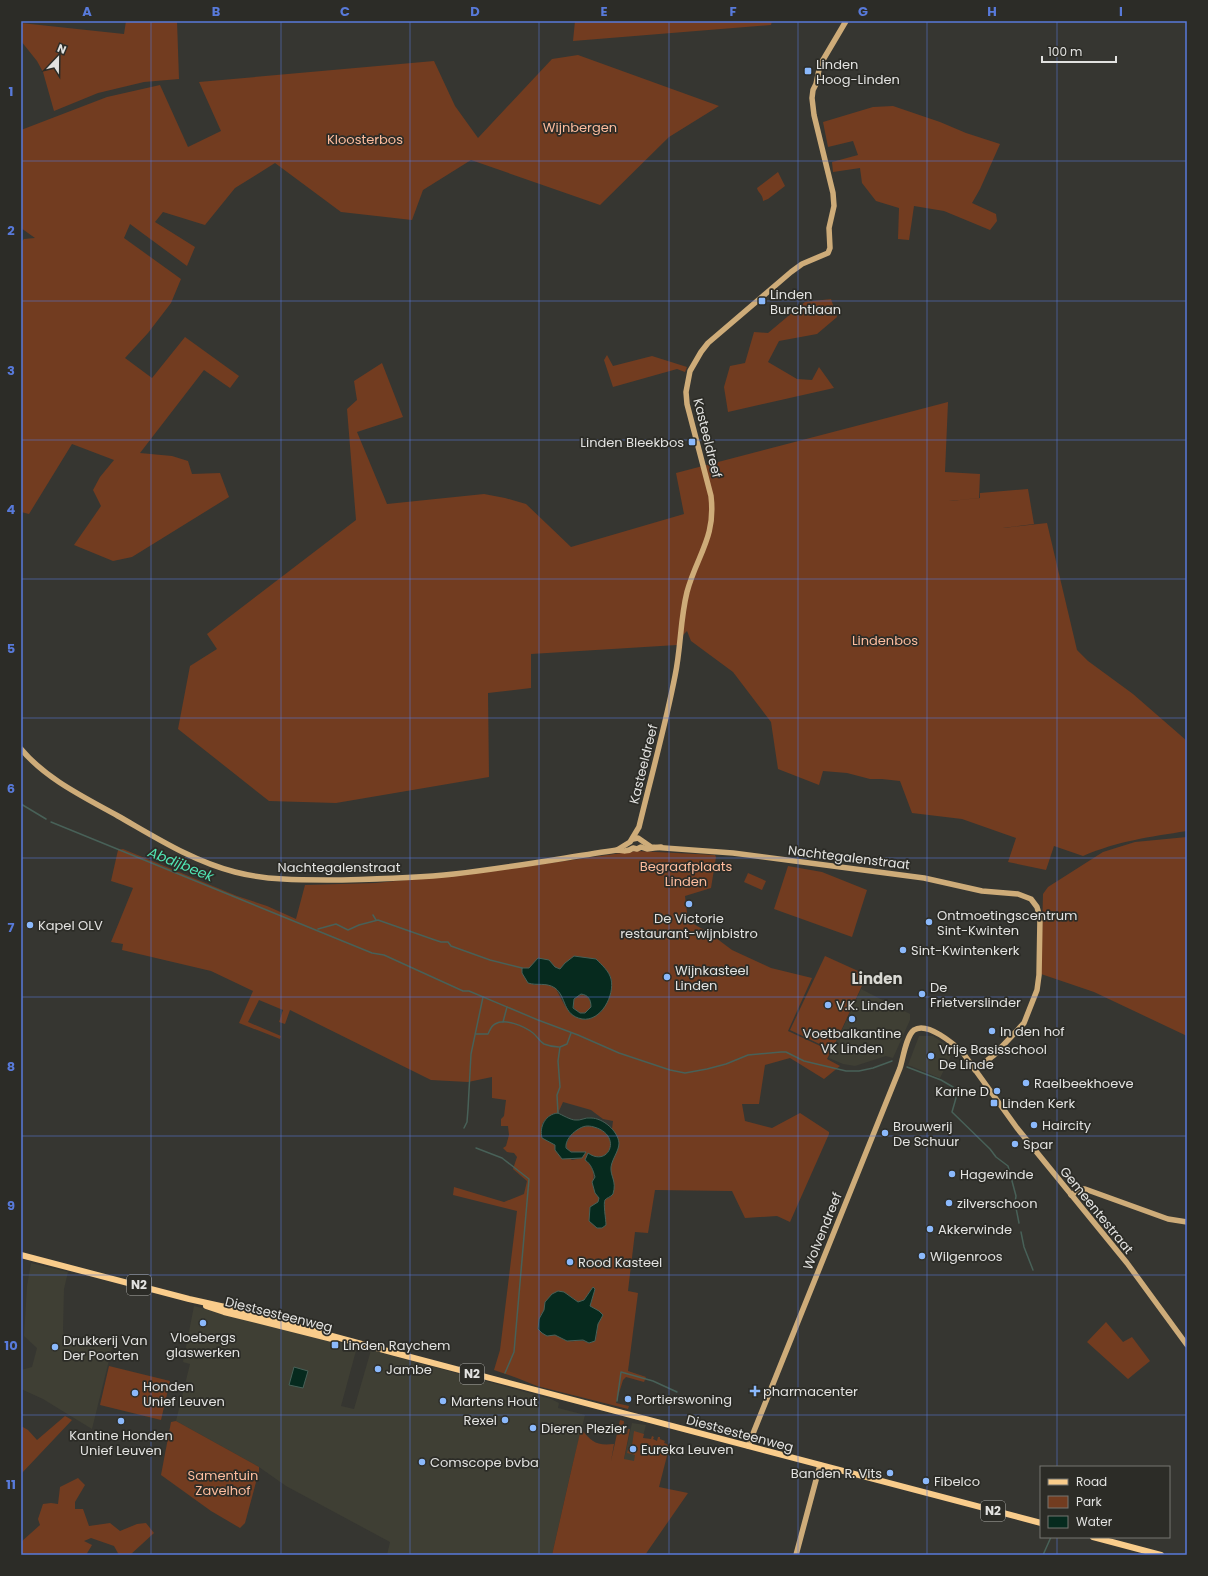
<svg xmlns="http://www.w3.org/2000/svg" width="1208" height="1576" font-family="Poppins,sans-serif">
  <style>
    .built { fill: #3f3f34 }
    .green { fill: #723c20; fill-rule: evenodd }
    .water { fill: #062a1e; stroke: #486158; fill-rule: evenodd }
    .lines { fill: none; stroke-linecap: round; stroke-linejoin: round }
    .stream { stroke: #486158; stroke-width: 1.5 }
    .secondary { stroke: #ceac79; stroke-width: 5.5 }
    .primary { stroke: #f9cc8b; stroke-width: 6 }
    .grid { fill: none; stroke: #587ada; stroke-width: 1; stroke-opacity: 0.55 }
    .poi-dot { fill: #8bb9fc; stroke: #2c2c27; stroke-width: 1.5 }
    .labels { text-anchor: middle; stroke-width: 3.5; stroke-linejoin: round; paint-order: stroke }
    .shield { fill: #2c2c27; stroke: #ababa8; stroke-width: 1 }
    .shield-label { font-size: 12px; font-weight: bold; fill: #e2e2e0 }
    .poi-label { font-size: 13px; fill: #e2e2e0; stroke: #2c2c27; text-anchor: start }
    .park-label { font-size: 13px; fill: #fdbc9d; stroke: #2c2c27 }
    .street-label { font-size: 13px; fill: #e2e2e0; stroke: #2c2c27 }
    .water-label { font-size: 14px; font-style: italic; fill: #50e4b3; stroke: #2c2c27 }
    .quarter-label { font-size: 15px; font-weight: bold; fill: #d8d8d3; stroke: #2c2c27 }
    .neatline { fill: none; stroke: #587ada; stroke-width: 1.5 }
    .grid-label { font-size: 13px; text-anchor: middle; font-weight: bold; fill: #587ada }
  </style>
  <rect width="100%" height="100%" fill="#363631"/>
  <!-- built -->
  <g class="built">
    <path d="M861,989L910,1014V1020L893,1058L886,1056L855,1066L843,1064L829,1058Z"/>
    <path d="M919,1036H933L954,1050L940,1078L908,1065Z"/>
    <path d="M31,1263L68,1272L64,1289L63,1330L64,1337L112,1348L92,1429L43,1399L21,1389V1370L32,1367L37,1348L24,1336L27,1286Z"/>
    <path d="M194,1306L357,1347L341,1406L354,1409L371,1350L551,1399L559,1403L558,1408L585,1415L572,1467L552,1555H387L390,1542L286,1486L259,1467L176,1421L190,1364L183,1362Z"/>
    <path d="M632,1423L646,1425L630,1484L619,1482Z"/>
  </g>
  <!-- green -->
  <g class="green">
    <path d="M126,21H177L179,79L144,82L98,93L54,111L43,72L37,61L21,41V23L124,34Z"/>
    <path d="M575,21H772L771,25L573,41Z"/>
    <path d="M578,55L719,106L669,137L600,205L471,160L423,190L412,220L341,212L275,163L235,188L205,225L163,212L155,222L195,247L187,266L130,224L124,238L181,279L171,303L148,333L125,358L152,378L185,337L239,376L230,388L204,370L140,453L172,456L188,461L192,474L220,473L229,497L132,557L113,561L74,545L101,506L93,490L100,477L114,460L72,444L29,514L21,512V242L24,239L35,238L21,228V130L107,97L160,85L188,147L221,131L199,82L434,61L455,106L478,138L552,59Z"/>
    <path d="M893,106L940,122L966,133L1000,144L980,189L972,203L996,214L997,221L990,230L944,211L914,206L909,240L898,239L899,208L876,201L862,183L860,168L833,172L832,162L858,155L853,141L828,147L823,122L873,107Z"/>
    <path d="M778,172L785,186L768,199L763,201C763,194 758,193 757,188Z"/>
    <path d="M831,299L837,317L817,334L779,341L768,362L797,379L812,380L819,367L834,388L728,412L724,387L730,366L745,363L754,332L768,333L805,302Z"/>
    <path d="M607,355L613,366L652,356L687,367L685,372L677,369L613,387L604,360Z"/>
    <path d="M382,363L403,417L357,432L387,504L484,494L505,498L526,504L571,547L684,514L676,473L948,402L945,472L980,474L979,498L949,501L980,498V493L1028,489L1034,524L1003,528L1047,523L1077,650L1088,661L1133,694L1187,741V831C1149,837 1118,841 1083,856L1054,846L1046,870L1008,862L1016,838L962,819L912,813L900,781L882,779H870L847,773L823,771L819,785L778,769L771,722L733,672L691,641L687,631L679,639L677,645L531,654V688L488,693L489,777L336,803L269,801L178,729L190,666L217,649L207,634L356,520L347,409L357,400L354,381Z"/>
    <path d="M1187,837V1036L1094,992L1041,974L1043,894L1048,887L1103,852L1135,842Z"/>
    <path d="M123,849L237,896L267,906L296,919L305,885L376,883L486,872L636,851L715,855L716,857L711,888L685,896L688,921L708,932L732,950L771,968L812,978L788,1031L831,1051L827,1059L840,1066L824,1079L790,1058L765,1065L759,1104H742L745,1121L772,1128L800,1113L829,1132V1134L790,1222L777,1216L745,1218L732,1191L655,1190L648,1233L635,1232L628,1291L638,1293L628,1371L646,1377L644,1382L626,1377L623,1380L616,1403L629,1406L628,1409L537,1386L517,1378L494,1370L500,1350L517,1211L453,1195L454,1187L504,1202L524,1194L527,1181L513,1169L517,1157L514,1153L507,1152L503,1148L506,1146L509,1135L508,1126H501V1119L504,1116L506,1100L492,1098V1077L468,1082L431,1080L290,1010L285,1024L279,1022L283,1010L259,1000L248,1022L281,1036L280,1039L239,1023L253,991L211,971L122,950L123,944L111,942L133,888L111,881L118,850ZM578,958L596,959L610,975L612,981L602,1011L590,1019L565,1006L556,989L549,984L534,985C527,980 522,977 522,968L529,969L549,960L555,967L560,969L565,963ZM563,1102L591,1110L603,1119L613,1121L612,1129L617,1137L611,1167V1197L605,1199L604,1207L594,1205L598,1202L599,1198C597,1194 594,1190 593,1185C593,1176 596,1171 588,1162L592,1156C597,1158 602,1158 606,1154C626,1135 580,1107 566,1145L568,1151L574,1152L582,1158L572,1160L552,1143L546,1140L542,1124C546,1118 551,1114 558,1113ZM593,1287L595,1289L590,1306L603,1315L598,1324L596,1339L589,1343C580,1339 578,1342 570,1341C564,1341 562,1338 558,1336C551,1333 549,1338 540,1331L541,1314L544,1310L567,1294L578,1302L584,1300Z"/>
    <path d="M788,866L822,872L867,890L852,937L774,909Z"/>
    <path d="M748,873L766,881L762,890L744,882Z"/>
    <path d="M825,956L867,975L832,1050L790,1030Z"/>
    <circle cx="582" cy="1004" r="9"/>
    <path d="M1106,1322L1123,1342L1132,1337L1150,1361L1128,1379L1087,1342Z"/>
    <path d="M109,1366L170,1381L161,1420L100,1405Z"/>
    <path d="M65,1416L72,1420L21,1474V1426L28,1430L37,1440Z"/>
    <path d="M620,1420L624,1421L623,1433L627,1434L628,1429H630L624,1459L634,1461L635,1455L627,1453L629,1446H632L634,1431L644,1434L643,1438L651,1439L652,1436L654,1437L653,1439L657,1441L658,1437H660V1439L665,1441L664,1443L667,1444L669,1448L659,1487L688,1493L645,1555H552L572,1467L581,1429C592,1442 596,1446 614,1444L611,1461Z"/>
    <path d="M176,1421L259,1467V1471L245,1523L240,1528L211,1511L161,1475L171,1422Z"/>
    <path d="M78,1478L85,1485L75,1502V1509H83L89,1526L110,1523L120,1531L137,1524L146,1523L154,1533L130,1555H119L114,1546L91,1538L84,1541L92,1545L86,1555H21V1542L40,1525L38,1519L43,1504L51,1503L58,1504L60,1487Z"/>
  </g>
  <!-- water -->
  <g class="water">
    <path d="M574,956L596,959C602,965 609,971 611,979C615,995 601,1022 582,1019C562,1015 567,997 555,988C546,982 537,986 528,983L522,973V968H529L538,958L549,960L555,967L560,969L565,963ZM581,994C588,995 591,999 591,1007L585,1013H580L573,1008L574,999Z"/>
    <path d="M558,1113C562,1115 571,1120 575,1120C581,1121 585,1117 591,1118C603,1118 618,1131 619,1143C619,1151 612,1159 611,1167C610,1176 617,1181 613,1194C611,1197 606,1198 605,1200C603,1203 606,1220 606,1225L602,1228H597L589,1221L590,1207L598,1202L599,1198L595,1193L592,1182L595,1177C593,1170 591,1164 585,1160L588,1153C609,1168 623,1135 594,1127C587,1125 583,1126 577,1130C571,1134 565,1141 566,1148L571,1152H586L582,1158L562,1159L555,1150V1145L542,1138C539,1126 546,1114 558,1113Z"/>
    <path d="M593,1287L595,1289L590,1306L599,1311L603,1315L598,1324L595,1341L589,1343L583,1340L567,1341L555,1335L547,1336L542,1333L538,1329L539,1319L544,1310L545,1302L552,1294L558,1291L564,1292L578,1302L584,1300Z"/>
    <path d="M294,1367L308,1371L303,1388L289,1385Z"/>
  </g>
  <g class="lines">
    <!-- stream -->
    <g class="stream">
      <path d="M21,804L46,819"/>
      <path d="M51,822L372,953L384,955L463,991H469L538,1020L578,1035L619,1053L670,1070L685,1073L707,1069L726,1064L748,1055L781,1052H786L804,1061L846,1071H859L873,1068L892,1061"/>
      <path d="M373,915L376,920"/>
      <path d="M318,929L336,924L348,930L359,925L378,920L432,939L441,942H448L451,946L490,960L522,968"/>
      <path d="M503,1022L507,1007"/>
      <path d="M476,1034H488C490,1030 491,1026 495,1024C505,1018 524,1026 533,1033C537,1036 539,1041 544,1044C549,1046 553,1047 559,1047"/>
      <path d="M907,1067L941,1080L953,1087L956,1098L952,1112L990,1149L996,1157L1008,1166L1016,1196L1015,1203L1019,1223"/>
      <path d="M558,1113L557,1095L560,1087L558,1061L560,1047L567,1044L571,1033"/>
      <path d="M464,1128L467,1122L468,1109L471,1054L483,997"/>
      <path d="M476,1148L502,1158L529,1179L514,1352L505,1373"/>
      <path d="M1021,1232L1024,1247L1033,1270"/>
      <path d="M617,1401L621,1372L653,1381L677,1392"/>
      <path d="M1043,1555L1051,1537"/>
    </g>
    <!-- secondary -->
    <g class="secondary">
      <path d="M21,749C46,779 84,797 118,816C155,837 192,861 235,872C270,881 306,880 342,880C380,879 417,878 454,874C508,868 563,858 617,850C623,851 628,852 633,848L637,849L641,847L647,849L661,847"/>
      <path d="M633,839L638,838L651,847L733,853L924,878L982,891L1018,894L1031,899L1037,907L1040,918L1039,975L1037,990L1024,1023L994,1055L975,1070"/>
      <path d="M617,850L630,842L639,827C651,777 665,727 675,676C681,648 680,620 687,592C697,555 716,538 711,496L687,404L686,392L690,371L701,352L708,343L791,272L802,264L828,253L830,248L829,228L834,206L833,193L814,115L812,98L813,90L816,84L820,65L846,21"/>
      <path d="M1071,1195L1080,1189H1085L1168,1219L1187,1222"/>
      <path d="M748,1446L900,1068C903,1059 906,1036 914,1030C927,1021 954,1044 963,1053L1017,1128L1127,1263L1187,1345"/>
      <path d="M796,1555L820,1465"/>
    </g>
    <!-- primary -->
    <g class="primary">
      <path d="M21,1255L189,1299L225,1307L395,1353L1041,1523"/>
      <path d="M206,1306L224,1312L336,1340"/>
      <path d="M1093,1537L1161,1555"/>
    </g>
  </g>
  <!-- grid -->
  <path class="grid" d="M151,21V1555M281,21V1555M410,21V1555M539,21V1555M669,21V1555M798,21V1555M927,21V1555M1057,21V1467M21,161H1187M21,301H1187M21,440H1187M21,579H1187M21,718H1187M21,858H1187M21,997H1187M21,1136H1187M21,1275H1187M21,1415H1187M1057,1537V1555"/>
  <!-- markers -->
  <g class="poi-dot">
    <rect x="804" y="67" width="8" height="8" rx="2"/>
    <rect x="758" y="297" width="8" height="8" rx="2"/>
    <rect x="688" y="438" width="8" height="8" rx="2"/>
    <circle cx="689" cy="904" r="4"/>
    <circle cx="929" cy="922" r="4"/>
    <circle cx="30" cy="925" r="4"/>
    <circle cx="903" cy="950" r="4"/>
    <circle cx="667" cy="977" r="4"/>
    <circle cx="922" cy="994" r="4"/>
    <circle cx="828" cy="1005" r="4"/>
    <circle cx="852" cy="1019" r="4"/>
    <circle cx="992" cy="1031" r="4"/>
    <circle cx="931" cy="1056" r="4"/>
    <circle cx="1026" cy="1083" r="4"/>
    <circle cx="997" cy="1091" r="4"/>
    <rect x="990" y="1099" width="8" height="8" rx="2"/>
    <circle cx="1034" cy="1125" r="4"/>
    <circle cx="885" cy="1133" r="4"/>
    <circle cx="1015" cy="1144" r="4"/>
    <circle cx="952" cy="1174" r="4"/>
    <circle cx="949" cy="1203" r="4"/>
    <circle cx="930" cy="1229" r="4"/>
    <circle cx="922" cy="1256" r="4"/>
    <circle cx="570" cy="1262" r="4"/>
    <circle cx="203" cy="1323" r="4"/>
    <rect x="331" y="1341" width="8" height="8" rx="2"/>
    <circle cx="55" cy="1347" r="4"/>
    <circle cx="378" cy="1369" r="4"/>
    <path d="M753 1385h4v4h4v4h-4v4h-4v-4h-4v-4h4z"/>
    <circle cx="135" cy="1393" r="4"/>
    <circle cx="628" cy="1399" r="4"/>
    <circle cx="443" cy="1401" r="4"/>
    <circle cx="505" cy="1420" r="4"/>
    <circle cx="121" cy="1421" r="4"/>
    <circle cx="533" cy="1428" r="4"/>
    <circle cx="633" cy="1449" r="4"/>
    <circle cx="422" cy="1462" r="4"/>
    <circle cx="890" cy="1473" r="4"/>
    <circle cx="926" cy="1481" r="4"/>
  </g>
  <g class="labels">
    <!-- shield labels -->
    <g class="shield">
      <rect x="127" y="1275" width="24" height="20" rx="3"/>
      <rect x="460" y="1364" width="24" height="20" rx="3"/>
      <rect x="981" y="1501" width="24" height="20" rx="3"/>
    </g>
    <g class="shield-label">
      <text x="139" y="1289">N2</text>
      <text x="472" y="1378">N2</text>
      <text x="993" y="1515">N2</text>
    </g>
    <!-- poi labels -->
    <g class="poi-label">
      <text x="816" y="69">Linden<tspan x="816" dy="15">Hoog-Linden</tspan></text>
      <text x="770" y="299">Linden<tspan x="770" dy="15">Burchtlaan</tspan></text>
      <text x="684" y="447" text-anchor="end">Linden Bleekbos</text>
      <text x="937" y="920">Ontmoetingscentrum<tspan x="937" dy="15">Sint-Kwinten</tspan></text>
      <text x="689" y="923" text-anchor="middle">De Victorie<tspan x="689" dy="15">restaurant-wijnbistro</tspan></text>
      <text x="38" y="930">Kapel OLV</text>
      <text x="911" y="955">Sint-Kwintenkerk</text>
      <text x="675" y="975">Wijnkasteel<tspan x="675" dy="15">Linden</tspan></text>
      <text x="930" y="992">De<tspan x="930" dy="15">Frietverslinder</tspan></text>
      <text x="836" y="1010">V.K. Linden</text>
      <text x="1000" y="1036">In den hof</text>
      <text x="852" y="1038" text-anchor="middle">Voetbalkantine<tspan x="852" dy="15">VK Linden</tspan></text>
      <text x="939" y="1054">Vrije Basisschool<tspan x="939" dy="15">De Linde</tspan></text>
      <text x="1034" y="1088">Raelbeekhoeve</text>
      <text x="989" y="1096" text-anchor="end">Karine D</text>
      <text x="1002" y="1108">Linden Kerk</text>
      <text x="1042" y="1130">Haircity</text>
      <text x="893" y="1131">Brouwerij<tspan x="893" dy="15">De Schuur</tspan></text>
      <text x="1023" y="1149">Spar</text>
      <text x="960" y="1179">Hagewinde</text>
      <text x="957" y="1208">zilverschoon</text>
      <text x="938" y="1234">Akkerwinde</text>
      <text x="930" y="1261">Wilgenroos</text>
      <text x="578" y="1267">Rood Kasteel</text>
      <text x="203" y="1342" text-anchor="middle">Vloebergs<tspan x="203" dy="15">glaswerken</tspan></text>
      <text x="63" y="1345">Drukkerij Van<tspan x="63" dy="15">Der Poorten</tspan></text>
      <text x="343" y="1350">Linden Raychem</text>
      <text x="386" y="1374">Jambe</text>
      <text x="143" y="1391">Honden<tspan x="143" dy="15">Unief Leuven</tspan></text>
      <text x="763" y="1396">pharmacenter</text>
      <text x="636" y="1404">Portierswoning</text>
      <text x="451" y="1406">Martens Hout</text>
      <text x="497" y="1425" text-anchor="end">Rexel</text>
      <text x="541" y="1433">Dieren Plezier</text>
      <text x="121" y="1440" text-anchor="middle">Kantine Honden<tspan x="121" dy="15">Unief Leuven</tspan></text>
      <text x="641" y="1454">Eureka Leuven</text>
      <text x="430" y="1467">Comscope bvba</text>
      <text x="882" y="1478" text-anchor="end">Banden R. Vits</text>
      <text x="934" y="1486">Fibelco</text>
    </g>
    <!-- park labels -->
    <g class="park-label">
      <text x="580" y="132">Wijnbergen</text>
      <text x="365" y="144">Kloosterbos</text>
      <text x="885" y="645">Lindenbos</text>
      <text x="686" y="871">Begraafplaats<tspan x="686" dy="15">Linden</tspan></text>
      <text x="223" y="1480">Samentuin<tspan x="223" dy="15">Zavelhof</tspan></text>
    </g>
    <!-- street labels -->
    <g class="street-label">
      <text transform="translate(708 438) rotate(76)" y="5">Kasteeldreef</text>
      <text transform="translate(643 764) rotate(-76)" y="5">Kasteeldreef</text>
      <text transform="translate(849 857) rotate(7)" y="5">Nachtegalenstraat</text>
      <text x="339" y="872">Nachtegalenstraat</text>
      <text transform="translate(1097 1210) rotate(51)" y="5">Gemeentestraat</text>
      <text transform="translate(822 1231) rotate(-68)" y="5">Wolvendreef</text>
      <text transform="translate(279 1314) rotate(14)" y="5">Diestsesteenweg</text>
      <text transform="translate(740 1433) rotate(15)" y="5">Diestsesteenweg</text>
    </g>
    <!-- water labels -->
    <g class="water-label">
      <text transform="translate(181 864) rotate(22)" y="5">Abdijbeek</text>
    </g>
    <!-- quarter labels -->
    <g class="quarter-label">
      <text x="877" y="984">Linden</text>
    </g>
  </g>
  <!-- border -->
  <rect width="1208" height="1576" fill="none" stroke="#2c2c27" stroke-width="44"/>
  <!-- legend -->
  <rect x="1040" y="1466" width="130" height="72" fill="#2c2c27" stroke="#757571"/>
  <rect x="1048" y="1479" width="20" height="6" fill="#f9cc8b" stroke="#757571"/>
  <text x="1076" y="1486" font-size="12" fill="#e2e2e0">Road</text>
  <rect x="1048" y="1496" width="20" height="12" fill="#723c20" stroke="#757571"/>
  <text x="1076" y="1506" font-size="12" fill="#e2e2e0">Park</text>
  <rect x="1048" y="1516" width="20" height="12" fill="#062a1e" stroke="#757571"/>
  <text x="1076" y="1526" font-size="12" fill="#e2e2e0">Water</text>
  <!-- north arrow -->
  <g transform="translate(58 58) rotate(22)" stroke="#2c2c27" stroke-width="3" paint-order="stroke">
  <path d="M0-3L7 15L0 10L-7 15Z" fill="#e2e2e0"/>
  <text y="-6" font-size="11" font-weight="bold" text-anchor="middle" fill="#e2e2e0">N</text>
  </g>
  <!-- scale -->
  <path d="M1042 56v6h74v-6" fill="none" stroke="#e2e2e0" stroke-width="2"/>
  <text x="1048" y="56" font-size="12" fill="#e2e2e0" stroke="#2c2c27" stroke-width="3" paint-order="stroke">100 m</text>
  <rect x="22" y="22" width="1164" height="1532" class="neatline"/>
  <g class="grid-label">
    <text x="87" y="16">A</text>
    <text x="216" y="16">B</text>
    <text x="345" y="16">C</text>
    <text x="475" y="16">D</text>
    <text x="604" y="16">E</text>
    <text x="733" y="16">F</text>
    <text x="863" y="16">G</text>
    <text x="992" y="16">H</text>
    <text x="1121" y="16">I</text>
    <text x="11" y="96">1</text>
    <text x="11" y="235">2</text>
    <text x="11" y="375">3</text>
    <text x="11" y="514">4</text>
    <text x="11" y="653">5</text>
    <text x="11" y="793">6</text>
    <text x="11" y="932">7</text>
    <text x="11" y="1071">8</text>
    <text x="11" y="1210">9</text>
    <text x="11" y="1350">10</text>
    <text x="11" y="1489">11</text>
  </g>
</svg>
